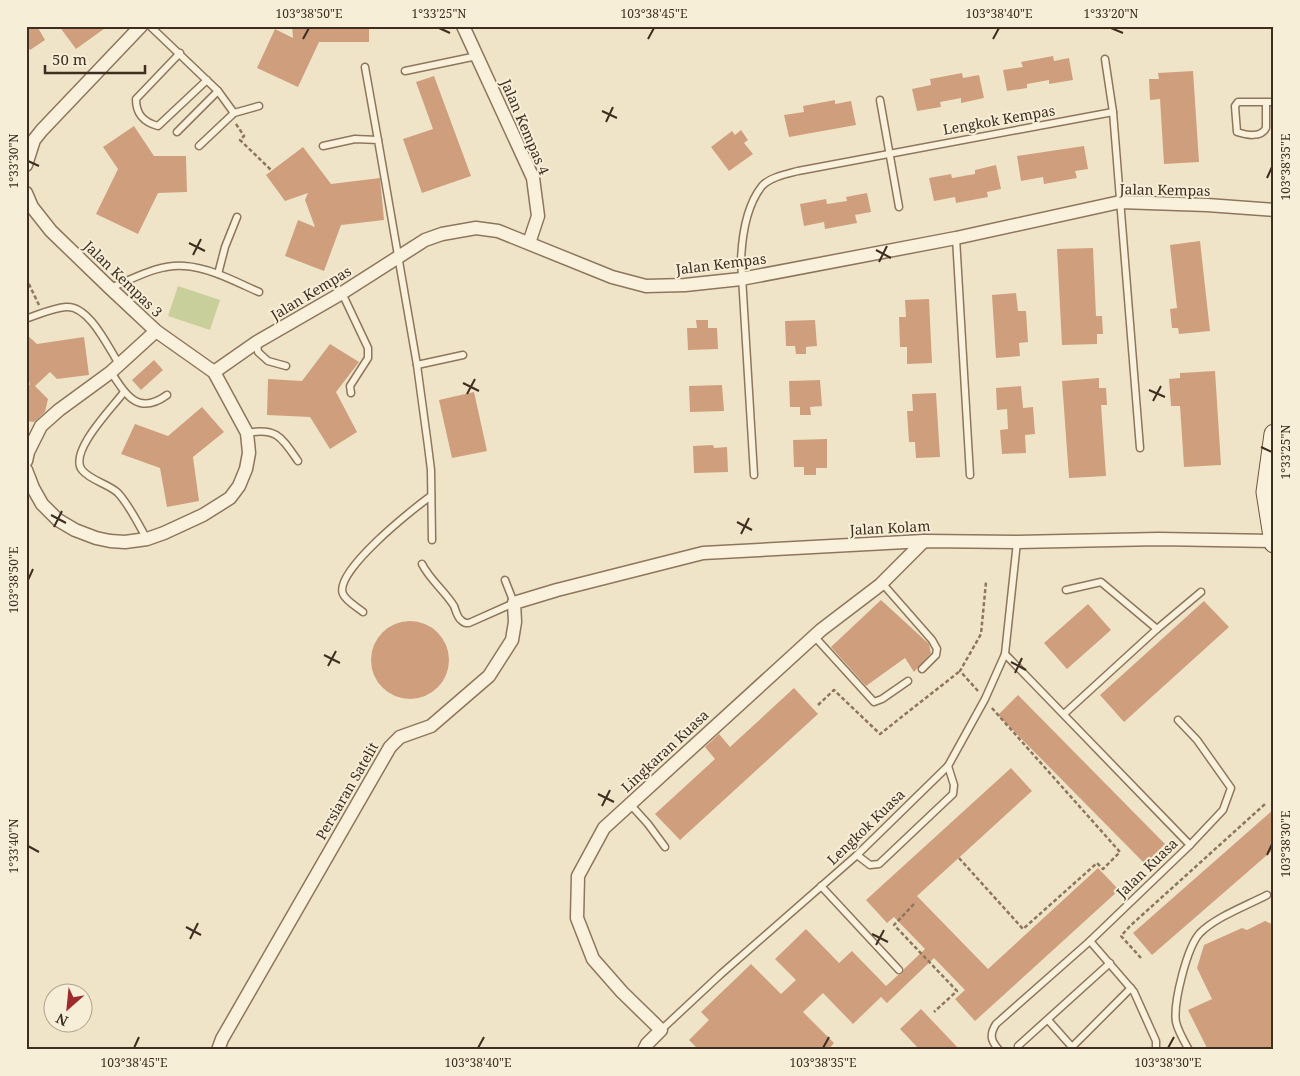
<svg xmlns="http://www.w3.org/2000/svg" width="1300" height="1076" font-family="'Noto Serif',serif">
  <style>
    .green { fill: #c9cf9b }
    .building { fill: #cf9f7d }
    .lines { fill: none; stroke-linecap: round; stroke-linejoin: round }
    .lane-casing { stroke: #8d765c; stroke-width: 9 }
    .street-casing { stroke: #8d765c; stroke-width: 15 }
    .secondary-casing { stroke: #6f573f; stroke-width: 21 }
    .path { stroke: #8d765c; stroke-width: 2.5; stroke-dasharray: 4 2.5; stroke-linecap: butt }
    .lane { stroke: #faf1dc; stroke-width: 6 }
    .street { stroke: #faf1dc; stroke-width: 12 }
    .secondary { stroke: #faf1dc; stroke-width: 19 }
    .ticks { fill: none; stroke: #3d2e20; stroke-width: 2 }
    .labels { text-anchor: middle; stroke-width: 4; stroke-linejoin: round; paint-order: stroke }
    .street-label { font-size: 14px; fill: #3d2e20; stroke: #f7eed8 }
    .neatline { fill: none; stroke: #3d2e20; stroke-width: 2 }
    .ticks-label { font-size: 12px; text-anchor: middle; fill: #3d2e20 }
  </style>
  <rect width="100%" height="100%" fill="#f0e4c8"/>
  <!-- green -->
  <path class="green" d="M178,286L220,300L210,330L168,316Z"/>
  <!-- building -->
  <g class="building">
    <path d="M34,26H37L45,40L30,50L26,44V30Z"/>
    <path d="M59,26H108L76,49Z"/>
    <path d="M292,26H369V42H319L298,87L257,68L275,29L293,38Z"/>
    <path d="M1053,56L1054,61L1069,58L1073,80L1049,84V80L1027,84V88L1007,91L1003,70L1023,67L1021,62Z"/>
    <path d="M1193,71L1199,162L1164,164L1160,99L1150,100L1149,79H1159L1158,73Z"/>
    <path d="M962,73L963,78L979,75L984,98L961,103V98L940,102L941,107L917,111L912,89L931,85L930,79Z"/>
    <path d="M434,76L471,176L422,193L403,139L433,129L416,82Z"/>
    <path d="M835,100V104L851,101L856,125L789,137L784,115L804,112L803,106Z"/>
    <path d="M134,126L154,156H186L187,192L158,193L138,234L96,214L118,169L103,147Z"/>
    <path d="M741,130L748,140L744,143L753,154L729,171L711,147L732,131L735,135Z"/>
    <path d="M1084,146L1088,169L1075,171L1077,178L1044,184L1043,177L1021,181L1017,156Z"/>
    <path d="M303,147L331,184L380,178L384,220L341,225L324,271L285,256L298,220L315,227L305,200L308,193L285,201L266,175Z"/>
    <path d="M996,165L1001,189L987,192L988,197L956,203L955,197L934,201L929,178L951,174L952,178L975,174V170Z"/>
    <path d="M867,193L871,212L855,215L857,223L825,229L824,222L804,226L800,204L826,199L827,204L847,201L846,197Z"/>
    <path d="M1200,241L1210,331L1179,334L1178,328H1172L1170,309L1177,308L1170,245Z"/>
    <path d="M1093,248L1096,316H1102L1103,334H1097V344L1062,345L1057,249Z"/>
    <path d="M1016,293L1018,311H1026L1028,342L1019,343L1020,356L996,358L992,295Z"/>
    <path d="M929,299L932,363L907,364V347H900L899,317H906L905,300Z"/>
    <path d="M696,320H708V328H717L718,349L688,350L687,328H697Z"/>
    <path d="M815,320L817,346L806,347V354H796L795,346H786L785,321Z"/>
    <path d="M26,334L37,344L84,337L89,375L57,379L50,372L35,386L48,399L45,412L34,422L26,421V384L30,385L26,370Z"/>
    <path d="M330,344L359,362L336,392L357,432L330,449L310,417L267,415L268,379L302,381Z"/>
    <path d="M154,360L163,370L141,390L132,380Z"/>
    <path d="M1215,371L1221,465L1184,467L1180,406H1171L1169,379L1180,378V373Z"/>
    <path d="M1099,378V388H1106L1107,405H1101L1106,476L1069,478L1062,381Z"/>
    <path d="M820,380L822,406L810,407L811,415H800V407H790L789,381Z"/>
    <path d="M722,385L724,411L690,412L689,386Z"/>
    <path d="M1021,386L1023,408L1033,407L1035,434L1025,435L1026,453L1002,454L1000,430L1008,429L1007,409L997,410L996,388Z"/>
    <path d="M474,392L487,451L452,458L439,400Z"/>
    <path d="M936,393L940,457L916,458L915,442H909L907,411H913L912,394Z"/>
    <path d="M202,407L224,432L193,457L199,501L167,507L160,468L121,454L135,424L168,436Z"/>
    <path d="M827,439V468H816V475H804V467H794L793,440Z"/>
    <path d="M713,445L714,448L727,447L728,472L694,473L693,446Z"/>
    <path d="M881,600L929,644L931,653L914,672L905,658L866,686L831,647Z"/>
    <path d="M1204,601L1229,627L1124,722L1100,695Z"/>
    <path d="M1088,604L1111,630L1067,669L1044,643Z"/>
    <circle cx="410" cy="660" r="39"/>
    <path d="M794,688L818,714L680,840L655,814L715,759L705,747L719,734L730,747Z"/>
    <path d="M1018,695L1165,844L1145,864L998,715Z"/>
    <path d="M1011,768L1032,791L917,896L988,969L1098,868L1119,890L975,1021L955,999L965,990L934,958L887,1003L881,997L853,1024L823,993L803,1012L834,1043L828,1050H699L689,1040L709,1020L701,1012L751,964L781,994L796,980L775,959L806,929L839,963L852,951L886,986L898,975L902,974L904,969L925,949L894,917L887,923L866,900Z"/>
    <path d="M1274,809V849L1152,955L1133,933Z"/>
    <path d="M1265,921L1274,925V1045L1265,1050H1208L1188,1010L1212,999L1197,968L1204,945L1242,928L1247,930Z"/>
    <path d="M921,1009L960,1050H920L900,1029Z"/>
  </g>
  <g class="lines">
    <!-- lane casing -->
    <g class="lane-casing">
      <g id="lane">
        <path d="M150,26L218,91L234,113"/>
        <path d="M180,53L136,99C136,114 143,122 158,126L207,80"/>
        <path d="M1105,59L1113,112L1140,448"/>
        <path d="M365,67L378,140"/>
        <path d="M405,71L477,56"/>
        <path d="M880,100L899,207"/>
        <path d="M1266,102V128C1261,138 1246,135 1237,132L1235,106L1238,102H1274"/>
        <path d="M177,132L218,91"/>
        <path d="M199,146L234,113L259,106"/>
        <path d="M323,146L355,139L378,140L417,365L428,446L431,470L432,540"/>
        <path d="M956,238L970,475"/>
        <path d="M218,274L225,247L237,217"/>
        <path d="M110,288C133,279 160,263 185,266C211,268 236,282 259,292"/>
        <path d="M342,293L368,348V358L350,386L351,393"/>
        <path d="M28,318C40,314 53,308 66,307C89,305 108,347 119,364"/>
        <path d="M257,342L258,352L268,361L286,366"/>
        <path d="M417,365L463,355"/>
        <path d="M111,372C126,395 138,416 167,395"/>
        <path d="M124,392C113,407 68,452 82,470C91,481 109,484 118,493C130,506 138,524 147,539"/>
        <path d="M247,433C277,427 282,438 298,461"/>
        <path d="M754,475L741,260C742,236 746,206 762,186C770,177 787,174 798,171L1113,112"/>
        <path d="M422,564C430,580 445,591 454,606C456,611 457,617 461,620C464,623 465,623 469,623L514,603L505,580"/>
        <path d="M882,583L932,640L937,649L936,655L922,669"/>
        <path d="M1066,590L1101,582L1157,629"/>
        <path d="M363,612C357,607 346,601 343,594C333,572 414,508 431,496"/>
        <path d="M814,636L874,702L882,699L908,681"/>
        <path d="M1005,654L1190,845L1090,941L1134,992L1156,1041V1050"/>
        <path d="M1064,714L1157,629L1201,592"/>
        <path d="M1178,720L1197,740L1231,788L1223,810L1190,845"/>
        <path d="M630,804L648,824L665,847"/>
        <path d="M857,855L870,865L879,864L953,794L954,785L948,766"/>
        <path d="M821,886L899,970"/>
        <path d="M1048,1020L1072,1047"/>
        <path d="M661,1030L721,974L857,855L948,766L985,699L1005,654L1017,542"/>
        <path d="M1018,1046L1110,963"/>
        <path d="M999,1050C991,1041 989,1035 996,1024L1090,941"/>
        <path d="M1069,1050L1131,988"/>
        <path d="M1189,1050C1184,1041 1178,1031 1176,1022C1173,1003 1187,947 1200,933C1216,917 1246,906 1267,895"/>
      </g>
    </g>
    <!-- street casing -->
    <g class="street-casing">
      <g id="street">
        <path d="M463,26L533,178L538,216L529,243"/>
        <path d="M26,165L34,140L42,130L141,26"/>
        <path d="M26,193L32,207L51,231L110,288L156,331L214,372L247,433L249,453L246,469L239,486L230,498L203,515L164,533L147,539L125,542L110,541L96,538L75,530L58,520L42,504L33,488L26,470"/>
        <path d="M214,372L257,342L342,293L425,240L442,234L476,228L498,231L612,277L646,286L685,285L741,279L956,238L1120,202L1207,205L1274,210"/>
        <path d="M26,461L28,452L41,426L59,410L111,372L156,331"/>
        <path d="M218,1050L222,1039L390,747L400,737L431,726L489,676L512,640L515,622L514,603L557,590L703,553L924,541L1017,542L1159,539L1273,541"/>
        <path d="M644,1050L647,1044L661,1030L622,992L593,959L577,918L578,876L604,828L821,630L880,585L924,541"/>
      </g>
    </g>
    <!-- secondary casing -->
    <g class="secondary-casing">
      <path id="secondary" d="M1274,434L1266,492L1274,543"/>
    </g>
    <!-- path -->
    <g class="path">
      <path d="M236,124L244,136L240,140L271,170"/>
      <path d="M26,278L39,305"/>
      <path d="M978,691L960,671L981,634L986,582"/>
      <path d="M818,705L834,690L880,734L960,671"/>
      <path d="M959,858L1023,929L1097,863L1103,869L1120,852L991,707"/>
      <path d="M914,904L894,925L957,991L934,1012"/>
      <path d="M1141,958L1121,936L1130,926L1265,804"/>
    </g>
    <!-- lane -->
    <use href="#lane" class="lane"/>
    <!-- street -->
    <use href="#street" class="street"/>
    <!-- secondary -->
    <use href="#secondary" class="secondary"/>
  </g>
  <!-- ticks -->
  <path class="ticks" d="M439,28L450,33M1111,28L1123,33M303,39L309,28M648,39L654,28M993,39L999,28M602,111L617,118M606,122L613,107M28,161L39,166M1267,178L1272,167M189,243L205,251M876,250L891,258M193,255L201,239M879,262L887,246M463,383L479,391M1149,390L1165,397M467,394L475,379M1153,401L1161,386M1261,447L1272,452M51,515L66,523M737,522L752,530M54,527L62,511M741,534L749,518M28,580L33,569M324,655L340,663M1011,662L1026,670M328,666L336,651M1015,673L1022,658M598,794L614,802M602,806L610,790M28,846L39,852M1267,855L1272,844M186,927L201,935M872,934L888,942M190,939L198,923M876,945L884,930M134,1048L139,1037M478,1048L484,1037M823,1048L829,1037M1168,1048L1174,1037"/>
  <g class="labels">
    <!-- street labels -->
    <g class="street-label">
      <text transform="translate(999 120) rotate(-10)" y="5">Lengkok Kempas</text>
      <text transform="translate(525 127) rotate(67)" y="5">Jalan Kempas 4</text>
      <text transform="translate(1165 190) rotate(1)" y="5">Jalan Kempas</text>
      <text transform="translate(721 264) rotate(-7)" y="5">Jalan Kempas</text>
      <text transform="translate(123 279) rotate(44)" y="5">Jalan Kempas 3</text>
      <text transform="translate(311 293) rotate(-31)" y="5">Jalan Kempas</text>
      <text transform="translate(890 528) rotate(-3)" y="5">Jalan Kolam</text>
      <text transform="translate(665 751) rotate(-43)" y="5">Lingkaran Kuasa</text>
      <text transform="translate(347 791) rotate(-60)" y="5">Persiaran Satelit</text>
      <text transform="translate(866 827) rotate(-44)" y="5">Lengkok Kuasa</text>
      <text transform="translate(1147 868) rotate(-44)" y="5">Jalan Kuasa</text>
    </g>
  </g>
  <!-- border -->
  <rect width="1300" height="1076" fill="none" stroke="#f7eed8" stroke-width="55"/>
  <!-- north arrow -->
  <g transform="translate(68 1008) rotate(207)"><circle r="24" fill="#f7eed8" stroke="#ada18e"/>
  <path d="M0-4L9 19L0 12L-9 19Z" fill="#9e2a2b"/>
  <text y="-8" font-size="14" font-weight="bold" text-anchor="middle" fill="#3d2e20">N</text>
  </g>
  <!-- scale -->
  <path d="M45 65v8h100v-8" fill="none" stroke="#3d2e20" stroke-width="2.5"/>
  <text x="52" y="65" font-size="15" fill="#3d2e20" stroke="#f7eed8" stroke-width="4" paint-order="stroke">50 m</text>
  <rect x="28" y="28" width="1244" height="1020" class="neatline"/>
  <g class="ticks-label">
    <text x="309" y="18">103°38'50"E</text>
    <text x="439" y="18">1°33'25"N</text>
    <text x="654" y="18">103°38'45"E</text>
    <text x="999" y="18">103°38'40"E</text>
    <text x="1111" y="18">1°33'20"N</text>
    <text transform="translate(14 161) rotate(-90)" y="4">1°33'30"N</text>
    <text transform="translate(1286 167) rotate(-90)" y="4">103°38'35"E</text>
    <text transform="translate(1286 452) rotate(-90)" y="4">1°33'25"N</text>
    <text transform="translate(14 580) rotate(-90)" y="4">103°38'50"E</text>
    <text transform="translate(1286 844) rotate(-90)" y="4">103°38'30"E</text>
    <text transform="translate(14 846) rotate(-90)" y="4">1°33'40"N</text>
    <text x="134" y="1067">103°38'45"E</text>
    <text x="478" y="1067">103°38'40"E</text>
    <text x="823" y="1067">103°38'35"E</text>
    <text x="1168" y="1067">103°38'30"E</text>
  </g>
</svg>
